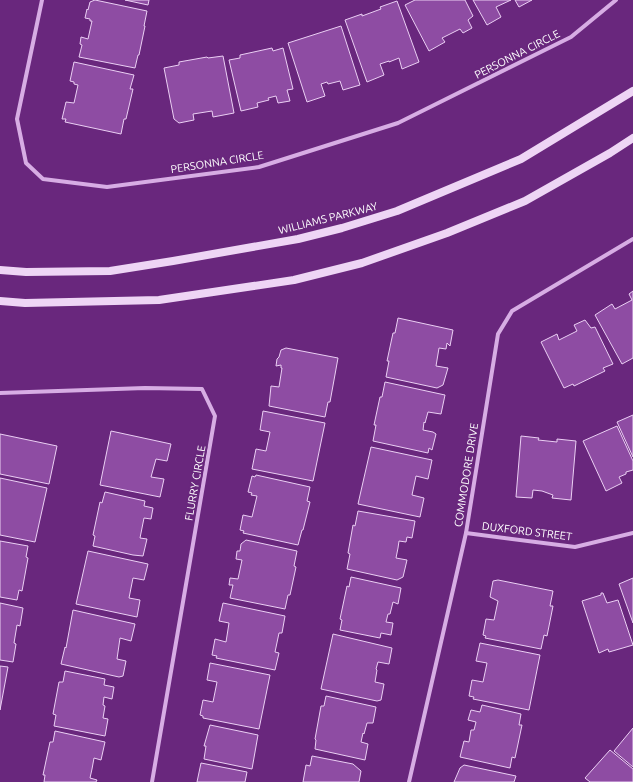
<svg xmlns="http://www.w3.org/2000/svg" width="633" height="782" font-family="Ubuntu,sans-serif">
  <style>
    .building { fill: #8e4ca3; stroke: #ebcff4 }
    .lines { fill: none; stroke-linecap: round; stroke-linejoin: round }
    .minor { stroke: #d7ade4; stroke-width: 4 }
    .secondary { stroke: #eed5f5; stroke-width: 8 }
    .labels { text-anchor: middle; stroke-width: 4; stroke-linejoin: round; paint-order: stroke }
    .street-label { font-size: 11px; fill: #fff; stroke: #69277d }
  </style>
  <rect width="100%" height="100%" fill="#69277d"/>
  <!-- building -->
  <g class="building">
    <path d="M95,0L147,11L144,26H145L139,55H138L135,68L79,57L82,45L80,44L81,37L88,39L92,21H90V19L85,18L87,9L88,10L90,2Z"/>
    <path d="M125,0H149L148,5Z"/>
    <path d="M415,0H465L473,16L468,20L472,28L463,33L460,29L442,38L445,42L429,51L405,5Z"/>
    <path d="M473,0H511L496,7L501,17L487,25Z"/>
    <path d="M515,0H532L519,7Z"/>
    <path d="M397,1L419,62L402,69L399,58L389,62V61L380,64L384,75L367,82L345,20L362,14V16L381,9L380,7Z"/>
    <path d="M341,26L360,85L343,90L340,81L328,84L327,82L321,84L325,96L307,102L288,43Z"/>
    <path d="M272,48L273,51L283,48L293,89L287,90L290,101L278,103L276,96L268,98L269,100L257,103L258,107L241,111L229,60L240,58V55Z"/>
    <path d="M223,56L234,113L213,117L212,111L193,114L194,120L179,123L174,119L164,68L179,65V62L207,57L208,58Z"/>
    <path d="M74,62L134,75L130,89H133L126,119H124L121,134L65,122L66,119H62L66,102L74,103L78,85L74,84V82L70,81Z"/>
    <path d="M633,291V358L622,364L595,315L612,304L615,309L632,300L629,294Z"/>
    <path d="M398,318L453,330L450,346L447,343L446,349L439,348L436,366L448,368L443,385L437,388L386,377L389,361H387L393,333H395Z"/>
    <path d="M585,320L591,328L595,327L613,364L603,368L605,371L574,386L573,384L564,388L541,342L557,334L559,340L577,331L574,325Z"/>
    <path d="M286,348L338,358L330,402H328L325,417L269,406L271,386L279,387L282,368H281V365L276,366L277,359L279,357L281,350Z"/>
    <path d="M385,382L445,395L441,414L428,412L425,423L424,422L423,430L433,432L436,434L432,450L429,448L428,453L373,441L376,425H374L380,397H382Z"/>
    <path d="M263,411L325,423L313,481L252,469L256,449L266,451L270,432L260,430Z"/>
    <path d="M633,415V457L617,422Z"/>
    <path d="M617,426L633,461V470L626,472V474L619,477L622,483L606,491L583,441Z"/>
    <path d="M111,431L171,444L167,461L156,459L151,477L164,479L160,497L100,485Z"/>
    <path d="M0,434L57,446L49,484L0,474Z"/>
    <path d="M521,436L539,438L538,440L557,442V439L576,441L571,500L552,498L553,495L542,491L533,490L532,498L516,497Z"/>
    <path d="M371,447L432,460L428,479L416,476L412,495L424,498L420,517L358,504Z"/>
    <path d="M256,475L310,487L307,501L310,502L303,530H302L298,545L243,533L244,531L240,530L243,515L252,517L257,496L251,495L252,493L248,492L252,476L255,477Z"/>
    <path d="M0,478L47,488L35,542L0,535Z"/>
    <path d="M105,492L145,501L144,506L153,508L151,519L144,518L140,538L147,539L143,556L133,555L93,546L95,536L93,535L100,502L102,503Z"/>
    <path d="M358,511L415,521L412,538L407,537L406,542L399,541L398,548L396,558L407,560L403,577L397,580L347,569L350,554L348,553L353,525L355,526Z"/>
    <path d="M246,540L297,551L294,566L296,567L290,595H288L285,609L230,598L233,585H229L230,578L238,579L242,560L236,559L237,551H240L241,544Z"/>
    <path d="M0,541L28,546L26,557L28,558L22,591L19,590L17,600L0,597Z"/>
    <path d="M88,551L148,564L144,580L133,578L129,598L140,600L137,617L76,604Z"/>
    <path d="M351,577L401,588L398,604L393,602L390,614H388L386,622L393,623L391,635L381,633L380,638L340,630L342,620L340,619L347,586L349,587Z"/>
    <path d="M633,578V623L619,584Z"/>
    <path d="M498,580L553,591L550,606H553L547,636L544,635L541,649L485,638L486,636L483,635L486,619L494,620L498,601L490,597L493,581Z"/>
    <path d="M601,593H603L607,603L618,600L633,645L609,652L608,649L599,653L582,601L601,595Z"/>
    <path d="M0,603L23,608L20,626L17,625L14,643L16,644L13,662L0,660Z"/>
    <path d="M223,603L285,616L282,633H279L275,652L279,653L275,670L216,658L217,656L212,655L215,639L226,642L229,623L219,621Z"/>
    <path d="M73,610L135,624L131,641L120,638L117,659L126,661L123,676L119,677L61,664L65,647L66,648Z"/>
    <path d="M333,634L392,648L389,664L378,662L376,669L377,670L375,682L384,684L381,700L377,701L321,689Z"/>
    <path d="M480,643L540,655L529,710L473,699L474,697L469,696L472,680L483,682L487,663L476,661Z"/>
    <path d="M210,663L270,675L259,729L203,718V716L200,715L203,700L213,702L217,682L207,680Z"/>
    <path d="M0,666L8,667L0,710Z"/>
    <path d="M65,671L105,679L104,685L114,687L112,699L104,697L103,705L105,706L103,718L108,719L105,736L54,726L56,715L53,714L59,682H63Z"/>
    <path d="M326,696L376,707L373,723H367L364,734L363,733L361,742L368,744L365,760L315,749L316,740L315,739L321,706H324Z"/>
    <path d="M482,705L521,714L519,725H522L515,758L512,757L510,768L460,757L464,741L469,742L471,730H474L476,722L468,720L471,710L480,712Z"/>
    <path d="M210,725L258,735L252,769L204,759L206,746H204Z"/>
    <path d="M633,728V767L614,751Z"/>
    <path d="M55,731L105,742L101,760L94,758L92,769L90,778L97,780L96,782H44L45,775H43L50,742H53Z"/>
    <path d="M610,750L633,769V782H590L585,778Z"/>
    <path d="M312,756L353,764L361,771L359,782H303L306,765L310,766Z"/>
    <path d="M201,763L247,772L245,782H197Z"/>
    <path d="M464,765L516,776L514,782H454L460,768Z"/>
  </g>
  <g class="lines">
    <!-- minor -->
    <g class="minor">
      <path d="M42,0L17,119L26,163L43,179L107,187L259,167L398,123L571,37L616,0"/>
      <path d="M0,393L145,388L202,389L215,416L152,782"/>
      <path d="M466,533L575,547L633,533"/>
      <path d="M409,782L466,533L498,334L512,311L633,239"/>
    </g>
    <!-- secondary -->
    <g class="secondary">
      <path d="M0,270L26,272L110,271L173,261L298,239L342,228L397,211L521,159L633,91"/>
      <path d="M0,301L25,303L159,300L294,280L362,263L447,233L525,201L610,153L633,138"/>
    </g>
  </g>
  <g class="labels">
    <!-- street labels -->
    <g class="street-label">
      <text transform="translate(517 54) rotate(-27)" y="4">PERSONNA CIRCLE</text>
      <text transform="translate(217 162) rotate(-9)" y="4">PERSONNA CIRCLE</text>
      <text transform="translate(328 218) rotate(-14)" y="4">WILLIAMS PARKWAY</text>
      <text transform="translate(466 475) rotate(-81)" y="4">COMMODORE DRIVE</text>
      <text transform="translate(195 483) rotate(-80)" y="4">FLURRY CIRCLE</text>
      <text transform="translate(527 531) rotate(7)" y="4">DUXFORD STREET</text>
    </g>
  </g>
</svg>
